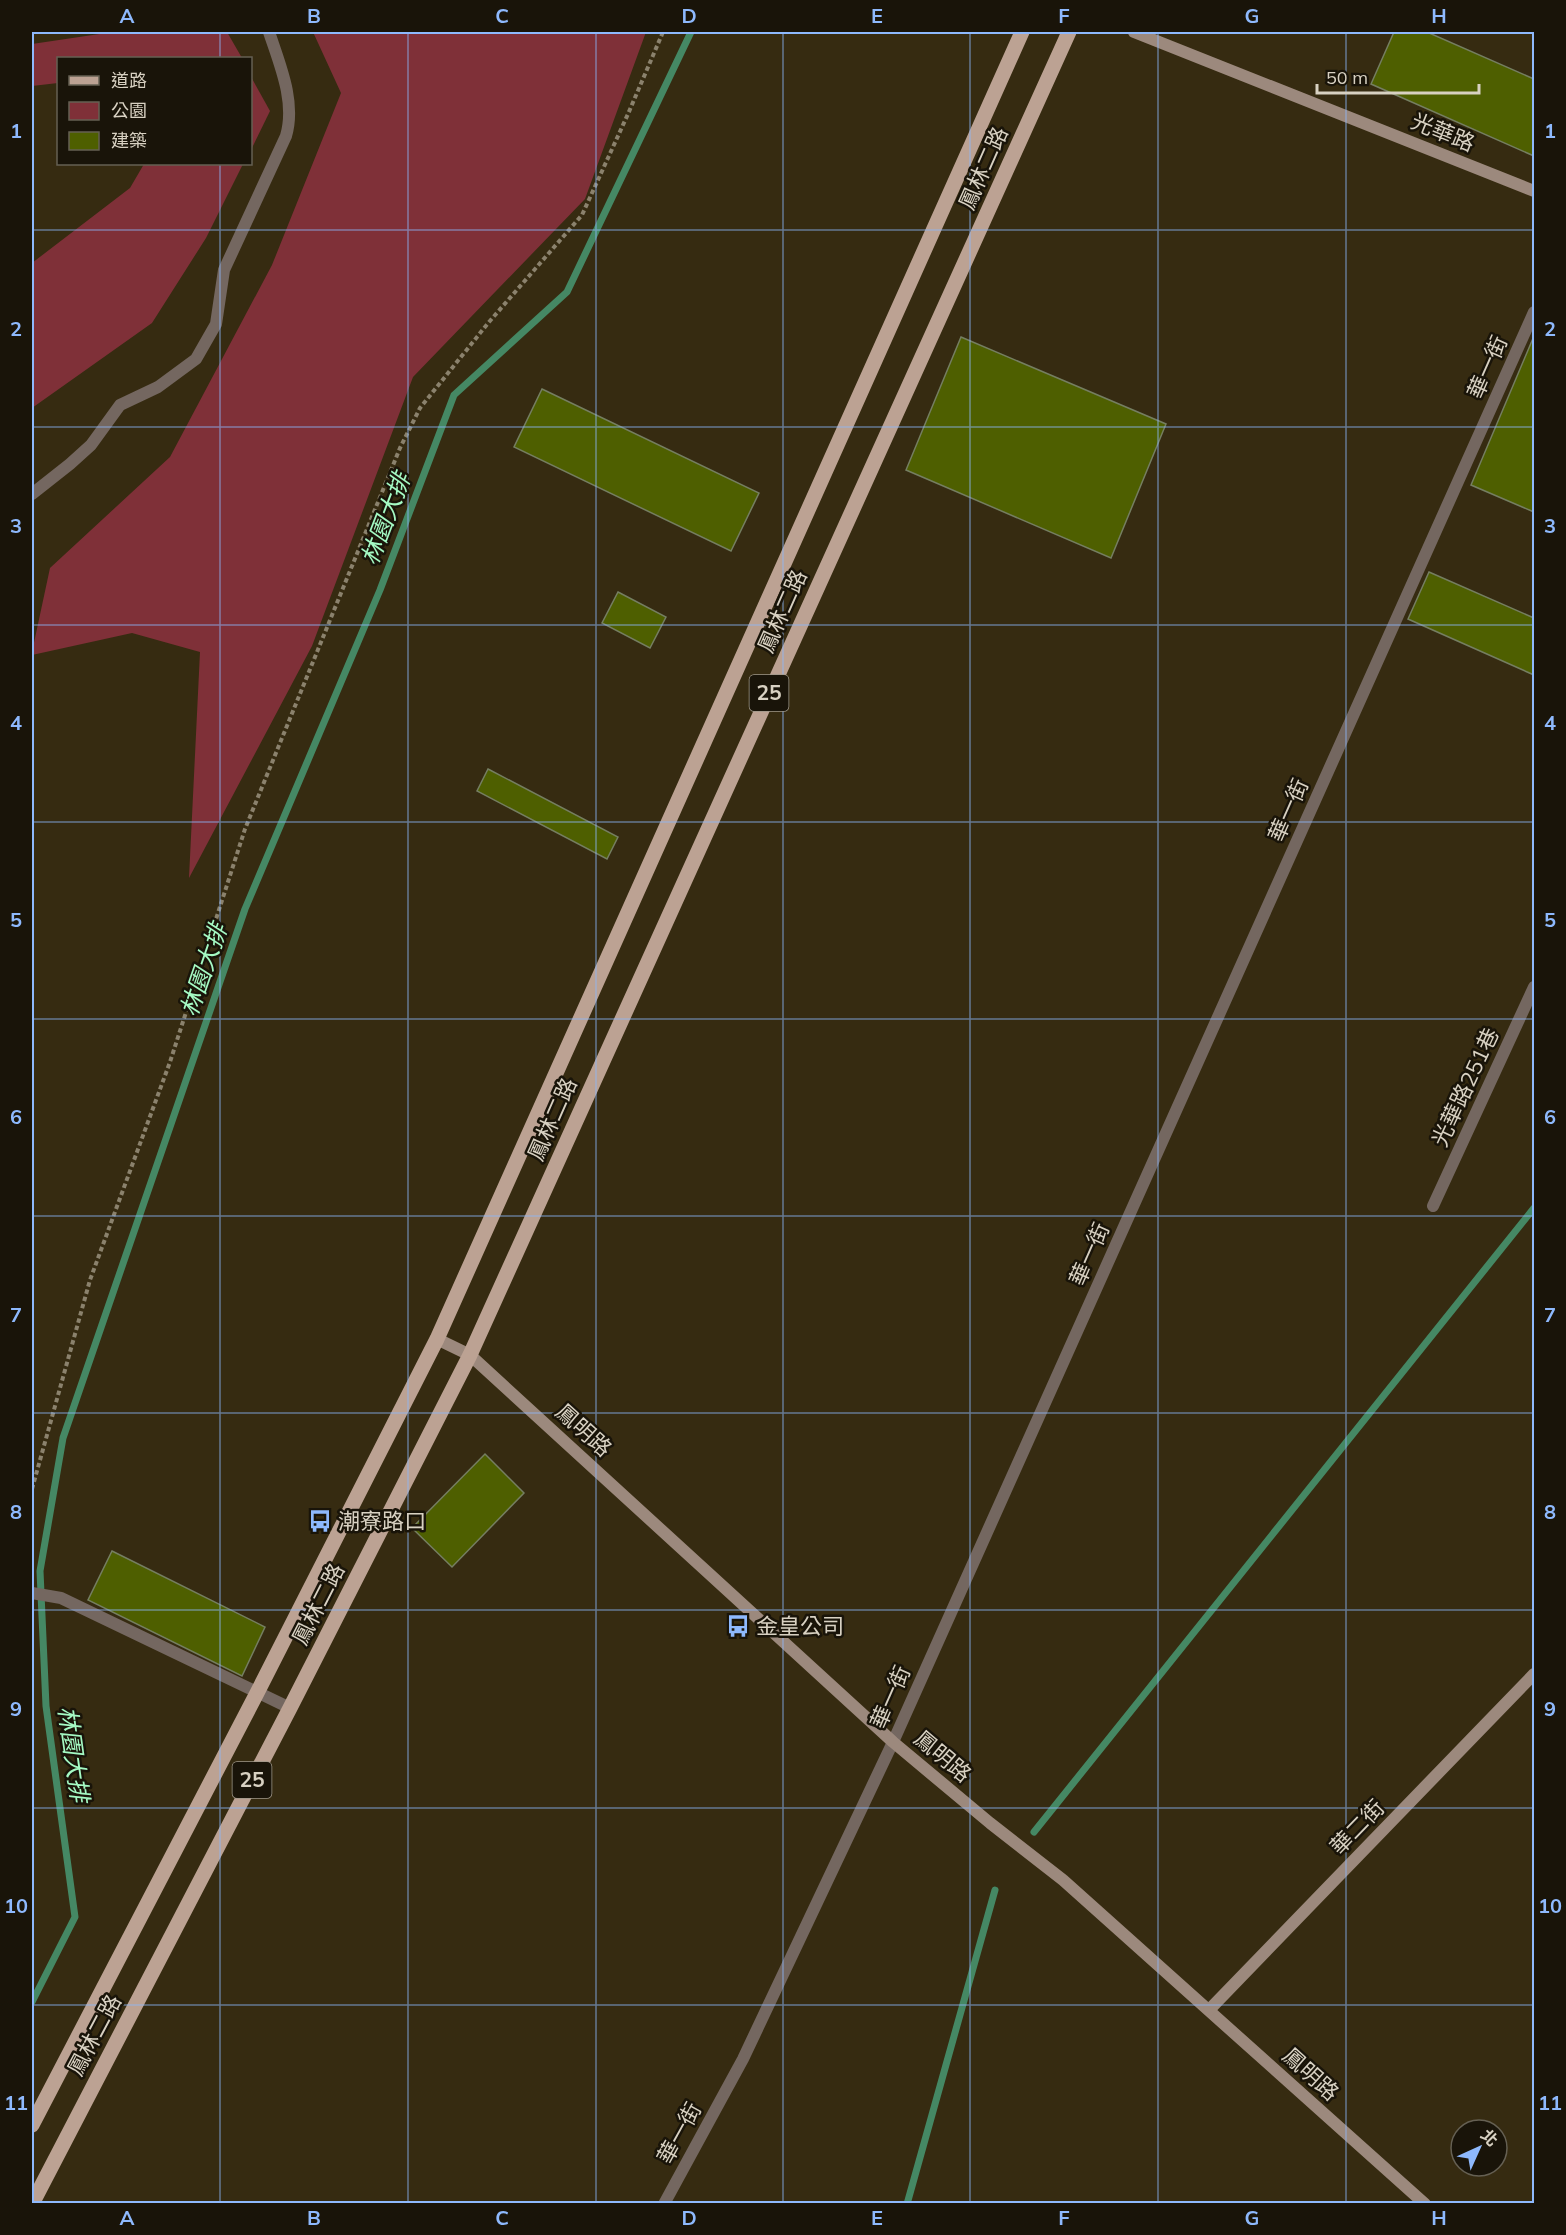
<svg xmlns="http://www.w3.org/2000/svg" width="1566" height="2235" font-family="Mulish,'Noto Sans TC',sans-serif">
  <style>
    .green { fill: #7f3038 }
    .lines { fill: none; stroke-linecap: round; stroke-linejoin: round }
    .stream { stroke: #458864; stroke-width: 7 }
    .building { fill: #4e5f00; stroke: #757e61; stroke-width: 1.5 }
    .path { stroke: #8b826d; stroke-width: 4; stroke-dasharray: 4.5 3; stroke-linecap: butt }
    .lane { stroke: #746760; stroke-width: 12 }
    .street { stroke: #746760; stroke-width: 12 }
    .secondary { stroke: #9c897d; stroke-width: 12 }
    .primary { stroke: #bca293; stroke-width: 15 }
    .grid { fill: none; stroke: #8eb9fd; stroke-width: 1.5; stroke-opacity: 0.55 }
    .labels { text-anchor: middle; stroke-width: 5; stroke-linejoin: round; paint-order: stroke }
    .shield { fill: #191409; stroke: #9f988a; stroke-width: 1.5 }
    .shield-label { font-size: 21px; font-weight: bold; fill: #d8d1c2 }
    .street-label { font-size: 22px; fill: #d8d1c2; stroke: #191409 }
    .poi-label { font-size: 22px; fill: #d8d1c2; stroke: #191409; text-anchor: start }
    .water-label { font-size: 24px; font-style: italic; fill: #a5fac4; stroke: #191409 }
    .neatline { fill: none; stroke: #8eb9fd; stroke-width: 2 }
    .grid-label { font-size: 20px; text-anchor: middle; font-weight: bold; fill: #8eb9fd }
  </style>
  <rect width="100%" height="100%" fill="#362b11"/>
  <!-- green -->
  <g class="green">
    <path d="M113,32H227L242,58H58V83L32,86V44Z"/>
    <path d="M313,32H646L585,199L413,377L312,646L189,878L200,652L132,633L32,655V652L50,568L170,457L272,265L341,93Z"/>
    <path d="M250,75L270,111L251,150H250Z"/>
    <path d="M144,164H243L206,238L152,323L32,408V263L130,188Z"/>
  </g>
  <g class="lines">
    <!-- stream -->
    <g class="stream">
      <path d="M1034,1832L1534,1208"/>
      <path d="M32,2002L75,1917L46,1706L40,1571L63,1438L245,909L380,590L454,395L567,292L691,32"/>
      <path d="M907,2204L995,1890"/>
    </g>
  </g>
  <!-- building -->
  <g class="building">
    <path d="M1394,32H1427L1534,79V156L1371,84Z"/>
    <path d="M1534,336V512L1471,485Z"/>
    <path d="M961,337L1166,424L1111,558L906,470Z"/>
    <path d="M542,389L759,493L731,551L514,447Z"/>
    <path d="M1429,572L1534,618V675L1408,619Z"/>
    <path d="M618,592L666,617L650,648L602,623Z"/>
    <path d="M488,769L618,837L607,859L477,791Z"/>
    <path d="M485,1454L524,1493L452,1567L412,1528Z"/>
    <path d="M112,1551L265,1627L242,1676L88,1600Z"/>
  </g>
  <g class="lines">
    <!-- path -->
    <path class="path" d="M32,1489L90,1280L170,1062L245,829L400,448L420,408L489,322L582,215L628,114L663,32"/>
    <!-- lane -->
    <g class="lane">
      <path d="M1433,1206L1534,987"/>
      <path d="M664,2204L743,2059L893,1742L1534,312"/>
    </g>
    <!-- street -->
    <g class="street">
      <path d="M32,494L70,464L91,445L120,405L158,387L196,359L216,324L224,270L286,136C296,102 280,65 269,32"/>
      <path d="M32,1593L61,1598L290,1708"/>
    </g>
    <!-- secondary -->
    <g class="secondary">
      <path d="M1134,32L1534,191"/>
      <path d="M437,1339L470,1355L893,1742L990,1823L1063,1880L1425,2204"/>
      <path d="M1209,2010L1534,1674"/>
    </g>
    <!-- primary -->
    <g class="primary">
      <path d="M32,2125L257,1693L437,1339L1022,32"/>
      <path d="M32,2204L290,1708L470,1355L1069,32"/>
    </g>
  </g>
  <!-- grid -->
  <path class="grid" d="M220,32V58M408,32V2204M596,32V2204M783,32V2204M970,32V2204M1158,32V2204M1346,32V2204M220,164V2204M32,230H1534M32,427H1534M32,625H1534M32,822H1534M32,1019H1534M32,1216H1534M32,1413H1534M32,1610H1534M32,1808H1534M32,2005H1534"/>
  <!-- icons -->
  <defs>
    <g id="bus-bare" transform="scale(1.8)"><path d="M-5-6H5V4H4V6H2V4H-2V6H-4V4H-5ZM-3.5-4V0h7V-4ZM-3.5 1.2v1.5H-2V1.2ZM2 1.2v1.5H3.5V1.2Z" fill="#8eb9fd" stroke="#191409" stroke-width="2.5" paint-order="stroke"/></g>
  </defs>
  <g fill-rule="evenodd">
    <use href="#bus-bare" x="320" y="1521"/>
    <use href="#bus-bare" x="738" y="1626"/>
  </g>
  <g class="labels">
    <!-- shield labels -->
    <g class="shield">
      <rect x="749.5" y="675" width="39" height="36" rx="4.5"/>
      <rect x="232.5" y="1762" width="39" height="36" rx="4.5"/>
    </g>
    <g class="shield-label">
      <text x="769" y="700">25</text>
      <text x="252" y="1787">25</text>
    </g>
    <!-- street labels -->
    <g class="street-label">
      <text transform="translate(1443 132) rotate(22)" y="8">光華路</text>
      <text transform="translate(983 168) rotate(-66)" y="8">鳳林二路</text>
      <text transform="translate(1487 367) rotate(-66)" y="8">華一街</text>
      <text transform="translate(782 611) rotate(-66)" y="8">鳳林二路</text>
      <text transform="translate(1288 810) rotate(-66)" y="8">華一街</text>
      <text transform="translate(1465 1087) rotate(-65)" y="8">光華路251巷</text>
      <text transform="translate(552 1119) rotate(-66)" y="8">鳳林二路</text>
      <text transform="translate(1089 1254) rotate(-66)" y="8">華一街</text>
      <text transform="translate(584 1430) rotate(42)" y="8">鳳明路</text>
      <text transform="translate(318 1604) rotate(-63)" y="8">鳳林二路</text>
      <text transform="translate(890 1697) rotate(-66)" y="8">華一街</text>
      <text transform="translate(943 1756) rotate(40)" y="8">鳳明路</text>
      <text transform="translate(1357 1827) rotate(-46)" y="8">華二街</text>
      <text transform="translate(94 2035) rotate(-62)" y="8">鳳林二路</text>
      <text transform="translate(1311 2074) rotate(42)" y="8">鳳明路</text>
      <text transform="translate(679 2133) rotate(-61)" y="8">華一街</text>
    </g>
    <!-- poi labels -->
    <g class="poi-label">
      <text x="338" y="1529">潮寮路口</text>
      <text x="756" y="1634">金皇公司</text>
    </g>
    <!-- water labels -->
    <g class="water-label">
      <text transform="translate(386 519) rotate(-69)" y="8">林園大排</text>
      <text transform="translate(204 970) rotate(-71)" y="8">林園大排</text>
      <text transform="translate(73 1754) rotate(82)" y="8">林園大排</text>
    </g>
  </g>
  <!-- border -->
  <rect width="1566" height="2235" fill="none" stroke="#191409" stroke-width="66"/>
  <!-- legend -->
  <rect x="57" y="57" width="195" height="108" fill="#191409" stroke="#656053" stroke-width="1.5"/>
  <rect x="69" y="76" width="30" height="9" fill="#bca293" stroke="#656053" stroke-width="1.5"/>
  <text x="111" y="87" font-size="18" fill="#d8d1c2">道路</text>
  <rect x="69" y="102" width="30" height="18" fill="#7f3038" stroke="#656053" stroke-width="1.5"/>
  <text x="111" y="117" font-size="18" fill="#d8d1c2">公園</text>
  <rect x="69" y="132" width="30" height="18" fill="#4e5f00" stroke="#656053" stroke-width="1.5"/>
  <text x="111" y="147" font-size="18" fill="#d8d1c2">建築</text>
  <!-- north arrow -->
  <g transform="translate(1479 2148) rotate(45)"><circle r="28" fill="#191409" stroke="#656053" stroke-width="1.5"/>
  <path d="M0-4.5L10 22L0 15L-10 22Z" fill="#8eb9fd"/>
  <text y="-9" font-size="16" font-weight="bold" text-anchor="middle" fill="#d8d1c2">北</text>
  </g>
  <!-- scale -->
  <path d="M1317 84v9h162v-9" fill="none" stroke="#d8d1c2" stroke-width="3"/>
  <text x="1326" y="84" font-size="18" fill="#d8d1c2" stroke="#191409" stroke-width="4.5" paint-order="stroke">50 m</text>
  <rect x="33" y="33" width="1500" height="2169" class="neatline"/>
  <g class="grid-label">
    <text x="127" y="23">A</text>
    <text x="314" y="23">B</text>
    <text x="502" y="23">C</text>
    <text x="689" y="23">D</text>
    <text x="877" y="23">E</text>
    <text x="1064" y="23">F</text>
    <text x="1252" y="23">G</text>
    <text x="1439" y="23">H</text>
    <text x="16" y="138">1</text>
    <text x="1550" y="138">1</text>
    <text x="16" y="336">2</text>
    <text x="1550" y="336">2</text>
    <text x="16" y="533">3</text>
    <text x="1550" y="533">3</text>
    <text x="16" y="730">4</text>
    <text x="1550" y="730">4</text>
    <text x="16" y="927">5</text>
    <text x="1550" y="927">5</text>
    <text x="16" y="1124">6</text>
    <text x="1550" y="1124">6</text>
    <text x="16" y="1322">7</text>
    <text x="1550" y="1322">7</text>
    <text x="16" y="1519">8</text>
    <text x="1550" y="1519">8</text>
    <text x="16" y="1716">9</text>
    <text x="1550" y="1716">9</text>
    <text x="16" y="1913">10</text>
    <text x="1550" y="1913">10</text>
    <text x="16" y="2110">11</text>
    <text x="1550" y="2110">11</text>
    <text x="127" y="2225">A</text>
    <text x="314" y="2225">B</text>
    <text x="502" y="2225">C</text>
    <text x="689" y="2225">D</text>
    <text x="877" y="2225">E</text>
    <text x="1064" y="2225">F</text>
    <text x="1252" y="2225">G</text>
    <text x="1439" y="2225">H</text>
  </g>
</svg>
